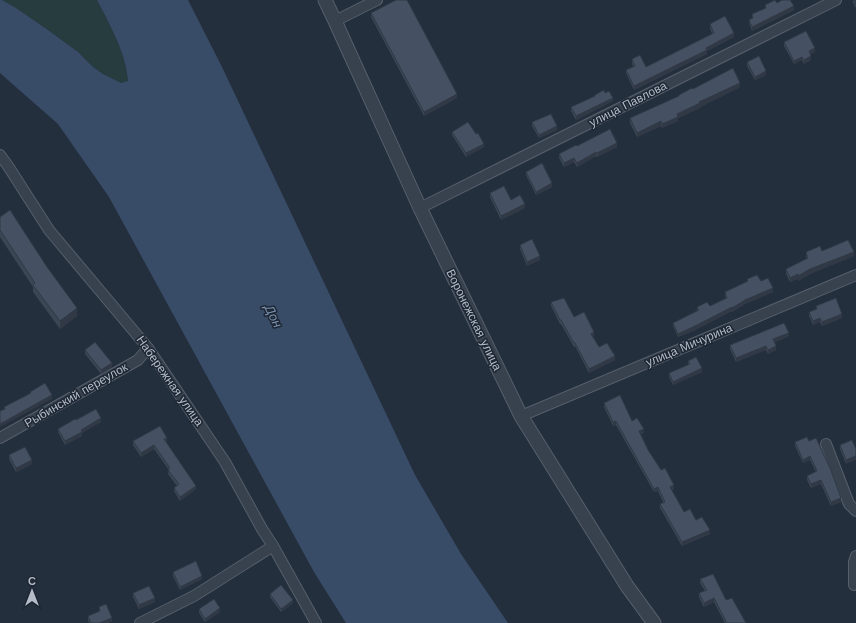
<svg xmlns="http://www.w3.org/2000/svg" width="856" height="623" font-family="'Work Sans',sans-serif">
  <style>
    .green { fill: #263c3f }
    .water { fill: #394c67 }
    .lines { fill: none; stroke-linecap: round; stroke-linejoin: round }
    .minor-casing { stroke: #565f6c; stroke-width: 12 }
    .tertiary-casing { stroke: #565f6c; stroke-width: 15 }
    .minor { stroke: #38414e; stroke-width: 10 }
    .tertiary { stroke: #38414e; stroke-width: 13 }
    .wall { fill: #3b4654 }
    .shaded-wall { fill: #303945 }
    .building { fill: #455162; stroke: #303945 }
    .labels { text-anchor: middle; stroke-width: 3; stroke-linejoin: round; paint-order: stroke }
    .street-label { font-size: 12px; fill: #b4bcc9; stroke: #1d2633 }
    .water-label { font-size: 13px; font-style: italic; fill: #7c92b1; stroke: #1d2633 }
  </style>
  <rect width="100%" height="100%" fill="#242f3e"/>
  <!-- green -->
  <path class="green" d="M2,0H97C110,25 126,53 128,82L121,83L103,74L93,67L78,52L48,30L16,8Z"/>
  <!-- water -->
  <path class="water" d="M0,0H2L16,8L48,30L78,52L93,67L103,74L121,83L128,81C126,53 110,25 97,0H188L222,67L415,475L461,554L508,623H346L314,572L109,197L58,124L0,73Z"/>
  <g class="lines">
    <!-- minor casing -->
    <g class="minor-casing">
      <g id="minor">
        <path d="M335,21L377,0"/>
        <path d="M0,155L8,166L49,230L148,348L225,462L262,529L273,546L316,623"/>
        <path d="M420,208L836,0"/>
        <path d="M521,416L856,275"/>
        <path d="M0,438L138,360L148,348"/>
        <path d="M826,444L849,504L856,511"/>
        <path d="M854,585V562L856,556"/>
        <path d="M140,623L194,596L273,546"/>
      </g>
    </g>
    <!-- tertiary casing -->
    <g class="tertiary-casing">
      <path id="tertiary" d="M325,0L335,21L420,208L521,416L627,586L654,623"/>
    </g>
    <!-- minor -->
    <use href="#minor" class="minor"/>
    <!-- tertiary -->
    <use href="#tertiary" class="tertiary"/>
  </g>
  <!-- wall -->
  <g class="wall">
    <path d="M853,0H856V8L853,3Z"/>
    <path d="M777,3L794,10L752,31L749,23V20L752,18V14L765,8V5Z"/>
    <path d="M371,13L457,98L424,116L371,17Z"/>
    <path d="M710,24L734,37L707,51V54L634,90L626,73V70L633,67L632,63V59L646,67L712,34L710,28Z"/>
    <path d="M784,42L815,52L810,54L811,60L804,64L802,60L794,64L784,46Z"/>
    <path d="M747,62L766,75L755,80L747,66Z"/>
    <path d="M740,87L700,107V108L678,118V121L662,128L661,126L637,137L630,123V118L679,96V95L693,89Z"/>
    <path d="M605,93L613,101L576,120L571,111V107Z"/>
    <path d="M532,122L557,130L539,138L532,126Z"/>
    <path d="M452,132L484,147L466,157L452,135Z"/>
    <path d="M577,146L617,147L597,157L596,156L577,167L574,162L564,167L559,158V154Z"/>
    <path d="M526,172L552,187L536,195L526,175Z"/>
    <path d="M490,193L511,200L525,208L501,220L490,197Z"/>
    <path d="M0,217L77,316L60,329L33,292V287L0,237Z"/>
    <path d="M520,245L540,260L527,266L520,249Z"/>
    <path d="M822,251L854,256L810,274L798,281V279L790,282L786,274V269L807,259L806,257V252Z"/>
    <path d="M747,279L761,281L773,292L745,304L732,312V311L693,331L678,337L673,326V323L697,311V307L710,306L726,298L725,296V292L747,282Z"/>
    <path d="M551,302L574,317L594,336H593L599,347L615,360L589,373L575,346L574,347L561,324H560L551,306Z"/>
    <path d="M816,306L842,318L822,326L820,322L813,325L809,316V312L816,309Z"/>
    <path d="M789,336L775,342L776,350L768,354L766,350L736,362L730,349V345Z"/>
    <path d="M85,350L112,367L101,374L85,354Z"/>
    <path d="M688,361L702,372L673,385L669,377V373L688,365Z"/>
    <path d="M604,403L632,421L644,433L641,434L648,450L674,489L672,490L684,512L696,520L710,534L682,546L660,508V504L663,502L658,491L654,492L616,425L613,426L604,407Z"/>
    <path d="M76,420L101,422L82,433V436L65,445L58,432V429Z"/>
    <path d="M852,440L846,464L840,449V445Z"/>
    <path d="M133,441H167L166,442L196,489L180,501L174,491V488L177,486L168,474L169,470L154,449L141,457L133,445Z"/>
    <path d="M809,441L841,502L831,506L821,484L811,488L807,480V476L816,472L810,460L803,463L795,446V442Z"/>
    <path d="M9,455L32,464L16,472L9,459Z"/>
    <path d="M173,572L202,579L180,590L173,576Z"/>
    <path d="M700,579L726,600L746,623H725L714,602L704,607L699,597V593L705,591L700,583Z"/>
    <path d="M133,593L155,602L139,609L133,597Z"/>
    <path d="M270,594L293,603L281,612L270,597Z"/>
    <path d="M99,607L112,621L108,623H89L88,620V616L99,612Z"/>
    <path d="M199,609L220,612L205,622L199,613Z"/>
  </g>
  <!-- shaded-wall -->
  <g class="shaded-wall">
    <path d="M794,6V10L752,31V27Z"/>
    <path d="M734,33V37L707,51V54L634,90V86Z"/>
    <path d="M815,48V52L809,55V51Z"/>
    <path d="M811,56V60L804,64V60Z"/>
    <path d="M802,57V60L794,64V61Z"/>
    <path d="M766,71V75L755,80V77Z"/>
    <path d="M740,83V87L700,107V108L678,118V121L662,128V124L677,114L699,102Z"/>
    <path d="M457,94V98L424,116V112Z"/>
    <path d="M613,98V101L576,120V116Z"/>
    <path d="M661,121V126L637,137V133Z"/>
    <path d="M557,126V130L539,138V135Z"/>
    <path d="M617,143V147L597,157V153Z"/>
    <path d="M484,144V147L466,157V153Z"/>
    <path d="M596,152V156L577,167V163Z"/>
    <path d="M574,158V162L564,167V163Z"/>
    <path d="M552,183V187L536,195V192Z"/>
    <path d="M525,204V208L501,220V216Z"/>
    <path d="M854,252V256L810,274L798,281V276L810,269Z"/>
    <path d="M540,256V260L527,266V262Z"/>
    <path d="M798,274V279L790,282V278Z"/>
    <path d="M773,288V292L745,304L732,312V308L745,300Z"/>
    <path d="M732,307V311L693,331L678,337V334Z"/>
    <path d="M77,308V316L60,329V321Z"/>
    <path d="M842,314V318L822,326V322Z"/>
    <path d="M820,318V322L813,325V321Z"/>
    <path d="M594,332V336L591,337V334Z"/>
    <path d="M789,333V336L773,343V339Z"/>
    <path d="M766,346V350L736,362V358Z"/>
    <path d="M776,346V350L768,354V350Z"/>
    <path d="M615,356V360L589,373V369Z"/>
    <path d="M112,363V367L101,374V370Z"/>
    <path d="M702,368V372L673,385V382Z"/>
    <path d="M52,395V399L0,427V424Z"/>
    <path d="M101,418V422L82,433V436L65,445V441L81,430Z"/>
    <path d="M616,421V425L613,426V422Z"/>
    <path d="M644,429V433L639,435V431Z"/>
    <path d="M167,438V441L164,443V439Z"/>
    <path d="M154,445V449L141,457V453Z"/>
    <path d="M810,456V460L803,463V460Z"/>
    <path d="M856,456V460L846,464V460Z"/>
    <path d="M32,460V464L16,472V468Z"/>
    <path d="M821,480V484L811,488V484Z"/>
    <path d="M674,485V489L670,491V487Z"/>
    <path d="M196,486V489L180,501V497Z"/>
    <path d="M658,487V491L654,492V489Z"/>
    <path d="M841,498V502L831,506V502Z"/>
    <path d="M710,530V534L682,546V542Z"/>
    <path d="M202,576V579L180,590V587Z"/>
    <path d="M155,598V602L139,609V605Z"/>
    <path d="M714,598V602L704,607V603Z"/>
    <path d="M293,600V603L281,612V609Z"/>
    <path d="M220,608V612L205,622V619Z"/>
    <path d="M112,618V621L108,623H99Z"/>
  </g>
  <!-- building -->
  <g class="building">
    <path d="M396,0H407L457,94L424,112L371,13Z"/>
    <path d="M775,0L777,3L782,0H790L794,6L752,27L749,20L753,18L752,14L766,8L765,5Z"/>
    <path d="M854,0H856V5Z"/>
    <path d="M725,16L734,33L706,48L707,50L634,86L626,70L635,66L632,59L640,55L646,67L714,33L710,24Z"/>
    <path d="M806,31L815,48L809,51L811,56L804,60L802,57L794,61L784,42Z"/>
    <path d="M759,56L766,71L755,77L747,62Z"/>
    <path d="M733,68L740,83L699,102L700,103L677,114L678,117L662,124L661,121L637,133L630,118L679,96V95L692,88L693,89Z"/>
    <path d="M604,90L605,93L609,91L613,98L576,116L571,107L595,96V95Z"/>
    <path d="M551,114L557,126L539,135L532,122Z"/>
    <path d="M468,122L476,134L478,133L484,144L466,153L452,132Z"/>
    <path d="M610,129L617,143L597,153L596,152L577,163L574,158L564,163L559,154L576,145L577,146Z"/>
    <path d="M542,163L552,183L536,192L526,172Z"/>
    <path d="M504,186L511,200L520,195L525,204L501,216L490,193Z"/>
    <path d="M10,210L47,267L77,308L60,321L33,285L35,283L0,230V217Z"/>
    <path d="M532,239L540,256L527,262L520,245Z"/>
    <path d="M848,240L854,252L810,269L798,276V274L790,278L786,269L808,258L806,252L820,246L822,251Z"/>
    <path d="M757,275L761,281L768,278L773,288L745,300L732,308V307L693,327L678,334L673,323L699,310L697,307L707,302L710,306L727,298L725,292L748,281L747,279Z"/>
    <path d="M564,298L574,317L584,312L594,332L591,334L599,347L607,343L615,356L589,369L575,343H574L561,320H560L551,302Z"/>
    <path d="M836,298L842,314L822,322L820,318L813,321L809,312L817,309L816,306Z"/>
    <path d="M784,323L789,333L773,339L776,346L768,350L766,346L736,358L730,345Z"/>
    <path d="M95,342L112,363L101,370L85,350Z"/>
    <path d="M696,357L702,368L673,382L669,373L690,364L688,361Z"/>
    <path d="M45,383L52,395L0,424V411L5,409L4,407L31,393L30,392Z"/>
    <path d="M620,395L632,421L637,418L644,429L639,431L648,450L661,470L665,468L674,485L670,487L684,512L690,509L696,520L702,517L710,530L682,542L660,504L665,502L658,487L654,489L616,421L613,422L604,403Z"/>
    <path d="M96,409L101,418L81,430L82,432L65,441L58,429L75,419L76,420Z"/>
    <path d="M160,426L167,438L164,439L196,486L180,497L174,488L179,484L168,470L170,468L154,445L141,453L133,441Z"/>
    <path d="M807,437L809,441L816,438L830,468L841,498L831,502L821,480L811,484L807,476L817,471L810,456L803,460L795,442Z"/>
    <path d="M852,440L856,449V456L846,460L840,445Z"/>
    <path d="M25,447L32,460L16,468L9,455Z"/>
    <path d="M196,561L202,576L180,587L173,572Z"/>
    <path d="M713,574L726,600L732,598L746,623H727L714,598L704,603L699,593L707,590L700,579Z"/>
    <path d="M281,585L293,600L281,609L270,594Z"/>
    <path d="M149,586L155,598L139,605L133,593Z"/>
    <path d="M214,599L220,608L205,619L199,609Z"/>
    <path d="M106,604L112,618L99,623H91L88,616L100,611L99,607Z"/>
  </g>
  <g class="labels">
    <!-- street labels -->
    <g class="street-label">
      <text transform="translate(628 104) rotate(-27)" y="4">улица Павлова</text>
      <text transform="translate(474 320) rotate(64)" y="4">Воронежская улица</text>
      <text transform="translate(689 345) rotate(-23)" y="4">улица Мичурина</text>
      <text transform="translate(170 381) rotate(55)" y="4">Набережная улица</text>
      <text transform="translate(76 395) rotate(-30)" y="4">Рыбинский переулок</text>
    </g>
    <!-- water labels -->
    <g class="water-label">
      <text transform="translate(274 316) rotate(64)" y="5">Дон</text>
    </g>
  </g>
  <!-- north arrow -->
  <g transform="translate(32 591)" stroke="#1d2633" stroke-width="3" paint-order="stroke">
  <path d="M0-3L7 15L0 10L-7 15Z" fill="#b4bcc9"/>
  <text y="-6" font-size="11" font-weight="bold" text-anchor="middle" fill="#b4bcc9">С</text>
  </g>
</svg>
